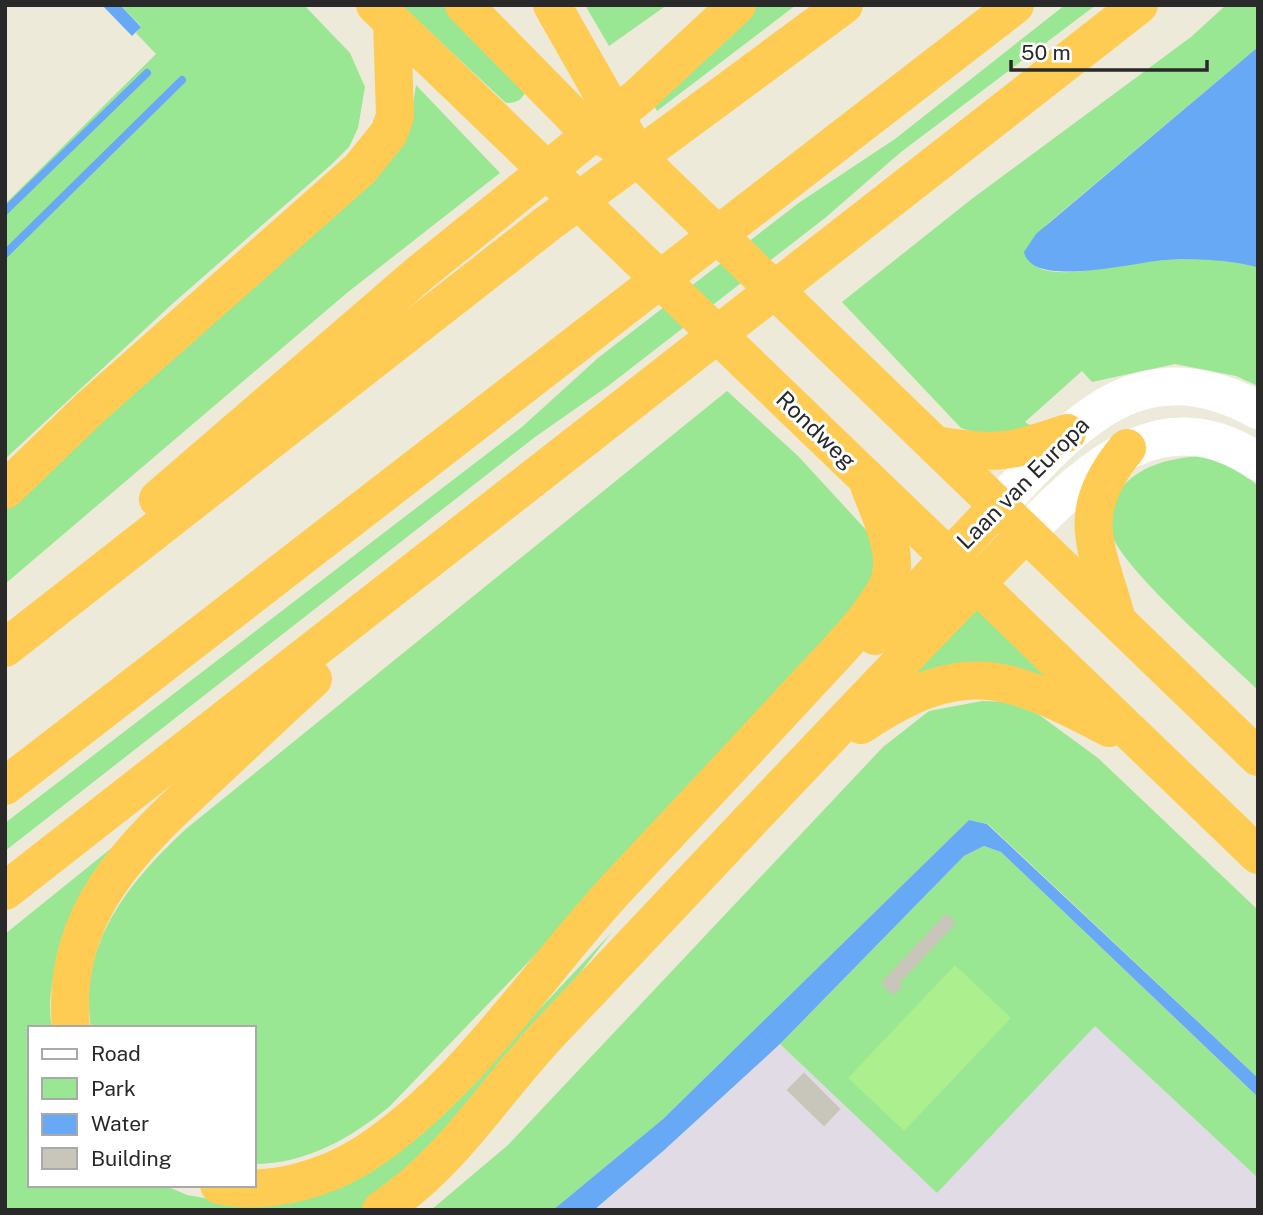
<svg xmlns="http://www.w3.org/2000/svg" width="1263" height="1215" font-family="'Public Sans',sans-serif">
  <style>
    .industrial { fill: #e0dbe4 }
    .green { fill: #99e693 }
    .pitch { fill: #acef8e }
    .water { fill: #67a9f5 }
    .lines { fill: none; stroke-linecap: round; stroke-linejoin: round }
    .stream { stroke: #67a9f5; stroke-width: 8 }
    .building { fill: #c8c6ba; stroke: #c8c6b4; stroke-width: 2 }
    .minor { stroke: #fff; stroke-width: 38 }
    .highway { stroke: #ffcc53; stroke-width: 38 }
    .labels { text-anchor: middle; stroke-width: 6; stroke-linejoin: round; paint-order: stroke }
    .street-label { font-size: 23px; fill: #292929; stroke: #fff }
  </style>
  <rect width="100%" height="100%" fill="#edeada"/>
  <!-- industrial -->
  <path class="industrial" d="M1095,1025L1258,1178V1210H594L662,1152L780,1044L937,1193Z"/>
  <!-- green -->
  <g class="green">
    <path d="M120,5H304L350,53L365,87L358,128L349,147L332,164L171,305L5,459V204L156,54L136,33L141,26Z"/>
    <path d="M401,5H444L526,89C523,100 517,103 506,103Z"/>
    <path d="M585,5H667L609,46Z"/>
    <path d="M752,5H796L657,111L653,104Z"/>
    <path d="M1065,5H1096L901,152L825,218L608,386L535,437L5,851V823L522,427L598,358L800,202L895,139Z"/>
    <path d="M1226,5H1258V47L1046,225L1041,269C1067,277 1096,268 1122,265C1159,259 1224,254 1258,268V386L1236,376L1175,364L1092,382L1082,371L1025,422L1033,427L988,436L961,428L842,302L973,198L1191,37Z"/>
    <path d="M416,85L500,173L348,292L5,584V504L412,110Z"/>
    <path d="M727,391L798,456L868,532L873,542V585L760,721L390,1106C351,1138 306,1164 254,1164V1028H91C78,943 129,882 187,828Z"/>
    <path d="M1201,456L1237,468L1258,486V690C1226,659 1124,570 1112,535C1107,521 1113,496 1124,485C1144,464 1172,458 1201,456Z"/>
    <path d="M973,601L1056,680L897,690Z"/>
    <path d="M982,701L1009,702L1038,714L1098,758L1258,910V1078L988,824L969,820L663,1119L553,1210H431L508,1145L883,747L929,711Z"/>
    <path d="M129,834C95,891 39,956 52,1028H30V1185H164L187,1195L228,1202L457,1097L612,932C536,1027 460,1141 360,1210H5V934Z"/>
    <path d="M984,846L1001,852L1258,1097V1178L1095,1026L937,1193L780,1044L964,856Z"/>
  </g>
  <!-- pitch -->
  <path class="pitch" d="M955,965L1011,1018L904,1131L848,1078Z"/>
  <!-- water -->
  <g class="water">
    <path d="M102,5H120L141,27L132,36Z"/>
    <path d="M1258,47V268C1237,260 1190,258 1166,260C1138,261 1032,290 1024,252L1036,234Z"/>
    <path d="M969,820L987,824L1258,1078V1097L1001,852L984,846L964,856L780,1044L662,1152L594,1210H553L663,1119Z"/>
  </g>
  <g class="lines">
    <!-- stream -->
    <g class="stream">
      <path d="M5,211L147,73"/>
      <path d="M5,254L182,80"/>
    </g>
  </g>
  <!-- building -->
  <g class="building">
    <path d="M946,915L955,923L898,983L901,986L893,994L882,983Z"/>
    <path d="M804,1074L839,1109L824,1125L788,1090Z"/>
  </g>
  <g class="lines">
    <!-- minor -->
    <g class="minor">
      <path d="M998,506C1074,425 1138,345 1258,410"/>
      <path d="M1026,533C1091,467 1164,398 1258,462"/>
    </g>
    <!-- highway -->
    <g class="highway">
      <path d="M375,5L1258,855"/>
      <path d="M464,5L578,121L640,160L1258,757"/>
      <path d="M552,5L627,137"/>
      <path d="M935,445C996,455 1008,453 1067,433"/>
      <path d="M5,490L90,408L360,169L389,133L395,116L392,22"/>
      <path d="M158,499L420,273L638,97L737,5"/>
      <path d="M1117,620C1097,546 1072,514 1127,448"/>
      <path d="M875,636L998,506"/>
      <path d="M5,648L547,224L844,5"/>
      <path d="M861,725C963,657 1007,674 1109,728"/>
      <path d="M5,786L1015,5"/>
      <path d="M5,891L1139,5"/>
      <path d="M71,1028C60,914 132,847 208,777C243,744 278,711 313,679"/>
      <path d="M219,1185C267,1196 326,1179 366,1153C468,1085 534,978 616,889C678,823 739,758 800,692C827,662 865,626 885,591C904,559 880,516 869,485"/>
      <path d="M381,1210C456,1160 494,1090 555,1027C712,862 866,695 1026,533"/>
    </g>
  </g>
  <g class="labels">
    <!-- street labels -->
    <g class="street-label">
      <text transform="translate(816 430) rotate(44)" y="8">Rondweg</text>
      <text transform="translate(1023 483) rotate(-45)" y="8">Laan van Europa</text>
    </g>
  </g>
  <!-- border -->
  <rect width="1263" height="1215" fill="none" stroke="#292929" stroke-width="14"/>
  <!-- legend -->
  <rect x="28" y="1026" width="228" height="161" fill="#ffffff" stroke="#a9a9a9" stroke-width="2"/>
  <rect x="42" y="1049" width="35" height="10" fill="#ffffff" stroke="#a9a9a9" stroke-width="2"/>
  <text x="91" y="1061" font-size="21" fill="#292929">Road</text>
  <rect x="42" y="1078" width="35" height="21" fill="#99e693" stroke="#a9a9a9" stroke-width="2"/>
  <text x="91" y="1096" font-size="21" fill="#292929">Park</text>
  <rect x="42" y="1114" width="35" height="21" fill="#67a9f5" stroke="#a9a9a9" stroke-width="2"/>
  <text x="91" y="1131" font-size="21" fill="#292929">Water</text>
  <rect x="42" y="1148" width="35" height="21" fill="#c8c6ba" stroke="#a9a9a9" stroke-width="2"/>
  <text x="91" y="1166" font-size="21" fill="#292929">Building</text>
  <!-- scale -->
  <path d="M1011 60v10h196v-10" fill="none" stroke="#292929" stroke-width="3.5"/>
  <text x="1021" y="60" font-size="21" fill="#292929" stroke="#ffffff" stroke-width="5" paint-order="stroke">50 m</text>
</svg>
